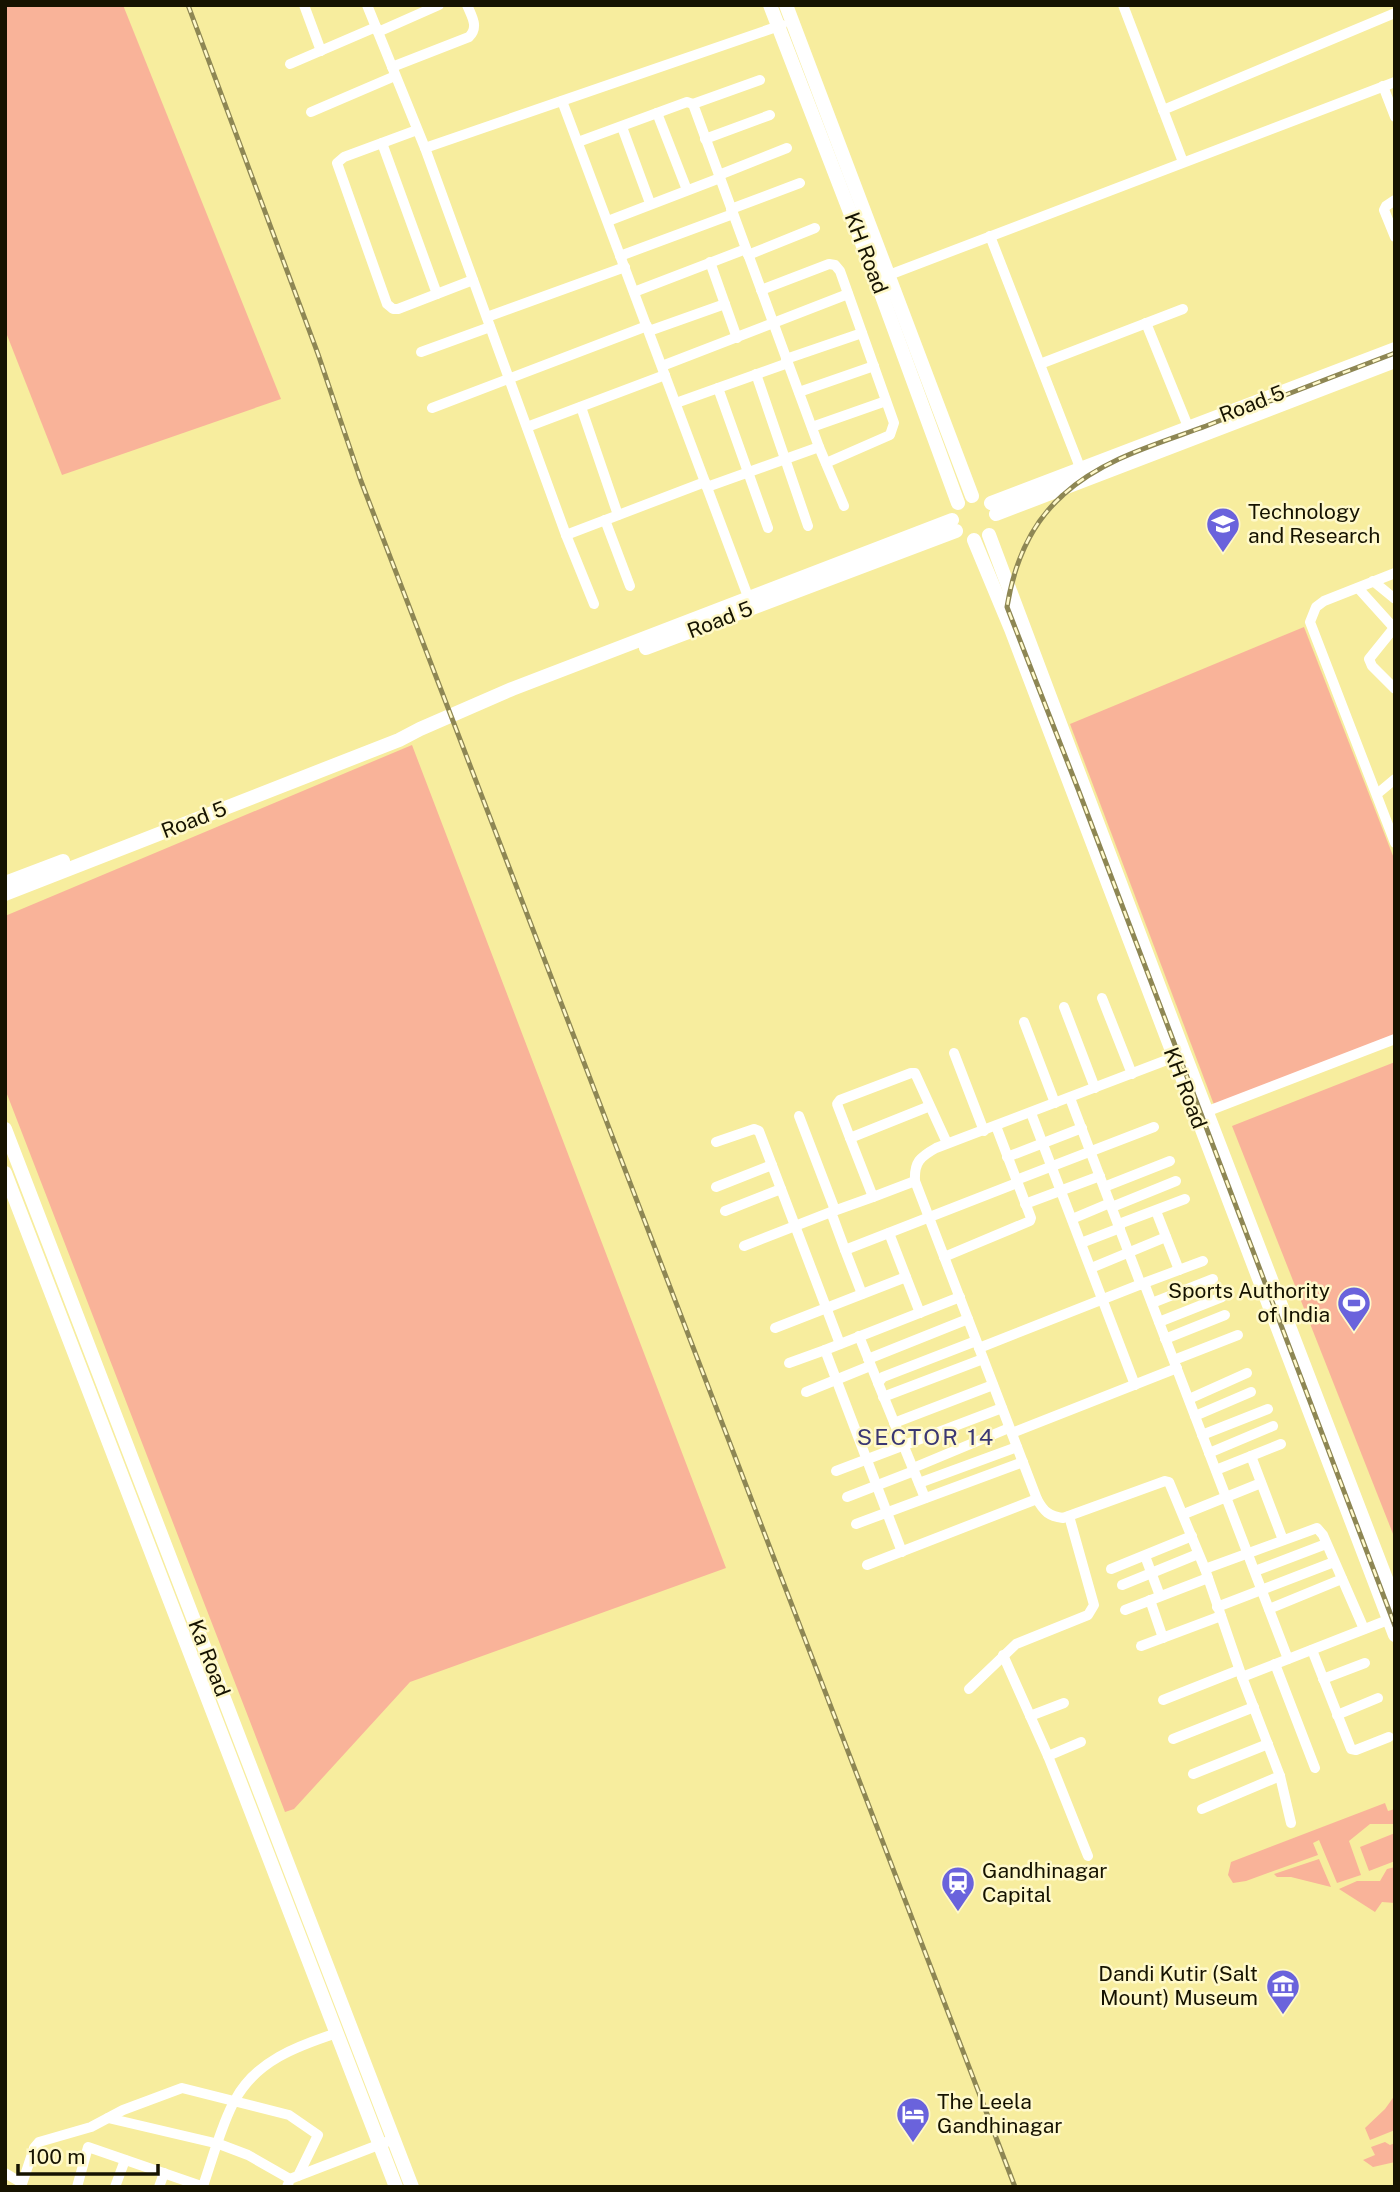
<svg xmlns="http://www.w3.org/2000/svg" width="1400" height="2192" font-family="'Public Sans',sans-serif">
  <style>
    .green { fill: #f9b399 }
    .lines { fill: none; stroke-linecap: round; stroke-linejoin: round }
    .street { stroke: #fff; stroke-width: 10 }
    .secondary { stroke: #fff; stroke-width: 14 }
    .primary { stroke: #fff; stroke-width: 14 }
    .rail-casing { stroke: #8e8754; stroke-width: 5 }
    .rail { stroke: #fff9cb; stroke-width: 2.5; stroke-dasharray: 8; stroke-linecap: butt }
    .labels { text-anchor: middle; stroke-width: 5; stroke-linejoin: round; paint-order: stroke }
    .street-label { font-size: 21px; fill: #161300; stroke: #fff9cb }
    .poi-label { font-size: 21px; fill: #161300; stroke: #fff9cb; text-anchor: start }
    .neighbourhood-label { font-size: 23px; letter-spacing: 2px; fill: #3a3773; stroke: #fff9cb }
  </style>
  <rect width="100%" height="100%" fill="#f7ed9e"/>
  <!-- green -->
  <g class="green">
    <path d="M5,5H123L281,399L62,475L5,330Z"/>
    <path d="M1304,627L1395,861V1042L1216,1110L1070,724Z"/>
    <path d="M412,745L726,1568L410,1682L294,1809L285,1812L5,1089V916Z"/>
    <path d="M1395,1062V1539L1232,1126Z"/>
    <path d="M1385,1803L1388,1811L1395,1809V1824H1370L1349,1841L1361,1875L1337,1883L1319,1840L1313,1843L1318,1855L1246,1881L1233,1883L1228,1875L1231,1862Z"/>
    <path d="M1395,1833V1861L1369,1871L1360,1847Z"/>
    <path d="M1319,1859L1331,1887L1291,1877H1277L1274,1874Z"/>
    <path d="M1395,1867V1903L1382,1902L1375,1912L1339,1889L1357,1881H1380L1387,1869Z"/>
    <path d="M1395,2095V2130L1370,2140L1365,2128L1385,2109Z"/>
    <path d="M1385,2142L1390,2145L1395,2143V2162L1373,2167L1363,2160L1375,2155L1371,2147Z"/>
  </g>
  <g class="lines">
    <!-- street -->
    <g class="street">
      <path d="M304,5L321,51"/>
      <path d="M367,5L425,148L782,25"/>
      <path d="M1123,5L1183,162"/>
      <path d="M378,32L439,5"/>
      <path d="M290,64L376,27"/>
      <path d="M392,67L469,37C479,27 472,17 467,5"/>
      <path d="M760,80L693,104L788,363"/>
      <path d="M1383,86L1395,117"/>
      <path d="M562,101L750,602"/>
      <path d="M1163,110L1395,13"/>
      <path d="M311,112L395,76"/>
      <path d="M657,113L687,190"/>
      <path d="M622,127L650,203"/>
      <path d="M417,130L344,157L337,163L387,304L393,309H398L473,280"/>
      <path d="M705,139L770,115"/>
      <path d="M578,142L687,102L693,104"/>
      <path d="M382,143L437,294"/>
      <path d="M425,148L566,535"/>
      <path d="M719,175L787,148"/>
      <path d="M1395,200L1386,206L1384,210L1395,237"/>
      <path d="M731,209L800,183"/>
      <path d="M608,221L720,178"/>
      <path d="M990,236L1081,470"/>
      <path d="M748,255L815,228"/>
      <path d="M620,256L733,214"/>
      <path d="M710,262L737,338"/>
      <path d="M889,275L1395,82"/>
      <path d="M761,290L829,264L835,265L840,271L894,423L890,435L826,463"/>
      <path d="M634,292L746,249"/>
      <path d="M487,317L625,267"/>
      <path d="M1146,323L1189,429"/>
      <path d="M649,331L725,304"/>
      <path d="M421,352L490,327"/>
      <path d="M786,359L862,333"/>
      <path d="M1040,364L1183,309"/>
      <path d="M662,366L848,294"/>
      <path d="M756,374L808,526"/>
      <path d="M718,388L768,528"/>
      <path d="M799,392L874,366"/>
      <path d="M676,403L788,363L819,447L707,487"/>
      <path d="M581,407L618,515"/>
      <path d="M432,408L647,326"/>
      <path d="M527,427L665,375"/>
      <path d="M812,427L886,401"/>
      <path d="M819,447L844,506"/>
      <path d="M605,520L630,586"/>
      <path d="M1395,573L1324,601L1316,607L1310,622L1395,843"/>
      <path d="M1373,581L1395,599"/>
      <path d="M1358,588L1395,629"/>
      <path d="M594,604L566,535L705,482"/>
      <path d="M1394,628L1369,659L1372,666L1395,689"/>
      <path d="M1377,794L1395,779"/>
      <path d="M1102,998L1132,1074"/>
      <path d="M1064,1007L1095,1088"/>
      <path d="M1024,1022L1055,1103"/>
      <path d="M954,1053L984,1131"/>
      <path d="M1180,1055L936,1148C920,1157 914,1162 915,1181L1037,1499C1044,1512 1049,1516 1063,1518L1165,1481L1169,1482L1205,1569L1242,1677L1393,1618"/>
      <path d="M1070,1098L1141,1285"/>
      <path d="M930,1106L850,1138L837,1104L840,1100L911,1073H915L947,1143"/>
      <path d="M1031,1113L1135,1385"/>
      <path d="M1203,1113L1395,1039"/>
      <path d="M799,1116L835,1210"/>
      <path d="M850,1138L873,1197L915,1181"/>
      <path d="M716,1142L754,1129L759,1131L840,1344"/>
      <path d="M1007,1157L1082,1128"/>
      <path d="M1016,1180L1154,1127"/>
      <path d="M716,1187L772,1165"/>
      <path d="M1104,1187L1170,1161"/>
      <path d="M873,1197L831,1212L845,1250L1017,1183"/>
      <path d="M1025,1204L1100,1176"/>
      <path d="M1112,1207L1176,1181"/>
      <path d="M725,1211L781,1189"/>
      <path d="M1156,1211L1179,1270"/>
      <path d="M1072,1219L1110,1203"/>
      <path d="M1119,1224L1185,1199"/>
      <path d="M889,1233L906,1277"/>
      <path d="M1081,1243L1120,1228"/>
      <path d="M744,1246L831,1212"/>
      <path d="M845,1250L862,1294"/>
      <path d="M944,1257L1030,1221L1031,1218L996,1126"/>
      <path d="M1203,1261L1144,1283L1288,1659"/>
      <path d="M1091,1268L1166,1237"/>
      <path d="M1152,1303L1213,1279"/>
      <path d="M1159,1322L1222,1297"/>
      <path d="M775,1328L906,1277L920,1313"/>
      <path d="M859,1336L878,1383"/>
      <path d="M1165,1339L1225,1315"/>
      <path d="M979,1348L1144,1283"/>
      <path d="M868,1359L968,1319"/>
      <path d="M1174,1360L1238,1335"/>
      <path d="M789,1363L825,1350"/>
      <path d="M806,1392L870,1366"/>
      <path d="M883,1397L983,1359"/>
      <path d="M1189,1399L1247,1373"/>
      <path d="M1195,1416L1251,1392"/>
      <path d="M894,1423L993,1385"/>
      <path d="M1012,1433L1177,1368"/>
      <path d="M1202,1435L1268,1409"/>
      <path d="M1209,1453L1273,1426"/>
      <path d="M1251,1456L1283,1540"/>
      <path d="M913,1468L1009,1428"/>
      <path d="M1216,1470L1281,1444"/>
      <path d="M836,1471L1002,1408"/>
      <path d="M919,1483L1017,1447"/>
      <path d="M847,1497L914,1471"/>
      <path d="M925,1498L878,1383L883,1377L976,1341"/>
      <path d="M1184,1514L1261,1483"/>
      <path d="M856,1524L1023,1462"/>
      <path d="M902,1552L825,1350L960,1297"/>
      <path d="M1145,1556L1160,1596"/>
      <path d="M867,1565L1037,1499"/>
      <path d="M1111,1569L1192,1536"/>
      <path d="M1205,1569L1317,1528L1323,1535L1364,1629"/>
      <path d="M1255,1571L1326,1544"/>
      <path d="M1122,1585L1198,1554"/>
      <path d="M1150,1600L1163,1638"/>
      <path d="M1217,1607L1334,1562"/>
      <path d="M1269,1609L1342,1579"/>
      <path d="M1125,1610L1208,1578"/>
      <path d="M1141,1646L1221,1616"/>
      <path d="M1312,1650L1351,1749L1356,1750L1389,1737"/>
      <path d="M1003,1655L1048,1756L1088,1856"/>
      <path d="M1275,1664L1315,1768"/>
      <path d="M1323,1679L1365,1663"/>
      <path d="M969,1689L1016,1644L1088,1615L1094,1605L1069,1516"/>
      <path d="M1163,1700L1239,1670"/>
      <path d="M1337,1715L1378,1698"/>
      <path d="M1030,1716L1064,1703"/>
      <path d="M1173,1739L1254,1707"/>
      <path d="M1048,1756L1081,1742"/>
      <path d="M1193,1774L1268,1744"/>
      <path d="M1280,1776L1291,1823"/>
      <path d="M1202,1809L1280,1776L1242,1677"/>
      <path d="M108,2118L219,2144L248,2155L290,2179"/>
      <path d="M5,2173L22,2183"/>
      <path d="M203,2186C212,2161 222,2122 235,2100C256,2061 297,2046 337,2033"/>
      <path d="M21,2187L34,2148L39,2142L91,2127L123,2110L182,2088L289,2115L318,2135L298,2176"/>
      <path d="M77,2187L88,2147L204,2187"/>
      <path d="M115,2187L125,2160"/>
      <path d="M159,2187L164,2173"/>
      <path d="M287,2187L290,2179L394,2139"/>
    </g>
    <!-- secondary -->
    <g class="secondary">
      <path d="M770,5L875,277L958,503"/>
      <path d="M786,5L972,496"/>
      <path d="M991,503L1395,349"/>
      <path d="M996,514L1395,361"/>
      <path d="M989,535L1184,1053L1395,1602"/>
      <path d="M974,540L1011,629L1395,1635"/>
      <path d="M646,648L956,531"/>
      <path d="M5,883L63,861"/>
      <path d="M5,894L399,740L420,729L512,689L952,520"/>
    </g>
    <!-- primary -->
    <g class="primary">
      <path d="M5,1129L412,2187"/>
      <path d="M5,1173L396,2187"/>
    </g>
    <!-- rail casing -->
    <g class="rail-casing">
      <g id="rail">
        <path d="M188,5L318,354L361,481L1015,2187"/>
        <path d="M1395,353C1332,377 1269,401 1206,426C1157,444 1102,459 1063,495C1030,524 1014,564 1007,607L1078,789L1395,1626"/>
      </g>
    </g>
    <!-- rail -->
    <use href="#rail" class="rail"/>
  </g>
  <!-- icons -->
  <defs>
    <g id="university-pin" transform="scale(1.75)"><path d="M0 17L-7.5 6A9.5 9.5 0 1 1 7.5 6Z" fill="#6a63dc" stroke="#fff9cb"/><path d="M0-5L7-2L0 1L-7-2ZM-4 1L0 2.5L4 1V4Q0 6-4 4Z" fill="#fff"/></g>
    <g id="stadium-pin" transform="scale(1.75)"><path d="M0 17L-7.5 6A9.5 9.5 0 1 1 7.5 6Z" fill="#6a63dc" stroke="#fff9cb"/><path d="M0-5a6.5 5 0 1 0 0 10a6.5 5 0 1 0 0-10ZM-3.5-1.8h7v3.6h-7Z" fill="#fff"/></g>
    <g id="station-pin" transform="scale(1.75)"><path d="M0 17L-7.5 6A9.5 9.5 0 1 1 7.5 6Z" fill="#6a63dc" stroke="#fff9cb"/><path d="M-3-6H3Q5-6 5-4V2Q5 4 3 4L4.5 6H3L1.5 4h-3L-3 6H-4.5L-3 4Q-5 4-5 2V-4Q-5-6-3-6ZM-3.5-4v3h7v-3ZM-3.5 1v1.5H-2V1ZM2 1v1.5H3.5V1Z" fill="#fff"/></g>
    <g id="museum-pin" transform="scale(1.75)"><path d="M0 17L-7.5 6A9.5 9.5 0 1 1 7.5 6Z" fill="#6a63dc" stroke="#fff9cb"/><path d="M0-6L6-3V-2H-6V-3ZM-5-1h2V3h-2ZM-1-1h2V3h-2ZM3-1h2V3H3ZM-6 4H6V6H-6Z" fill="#fff"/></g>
    <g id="hotel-pin" transform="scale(1.75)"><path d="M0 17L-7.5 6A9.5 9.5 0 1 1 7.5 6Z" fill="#6a63dc" stroke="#fff9cb"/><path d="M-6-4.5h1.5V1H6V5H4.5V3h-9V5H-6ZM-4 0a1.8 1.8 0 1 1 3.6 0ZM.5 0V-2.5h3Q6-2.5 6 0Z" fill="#fff"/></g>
  </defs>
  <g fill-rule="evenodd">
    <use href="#university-pin" x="1223" y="524"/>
    <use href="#stadium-pin" x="1354" y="1303"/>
    <use href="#station-pin" x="958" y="1883"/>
    <use href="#museum-pin" x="1283" y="1986"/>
    <use href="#hotel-pin" x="913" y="2114"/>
  </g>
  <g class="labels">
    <!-- street labels -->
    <g class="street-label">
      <text transform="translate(866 253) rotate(69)" y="7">KH Road</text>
      <text transform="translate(1252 404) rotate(-21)" y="7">Road 5</text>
      <text transform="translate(720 620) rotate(-21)" y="7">Road 5</text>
      <text transform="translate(194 820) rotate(-21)" y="7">Road 5</text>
      <text transform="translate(1185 1088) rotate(69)" y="7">KH Road</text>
      <text transform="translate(209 1658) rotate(69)" y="7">Ka Road</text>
    </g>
    <!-- poi labels -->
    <g class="poi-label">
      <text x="1248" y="519">Technology<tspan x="1248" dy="24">and Research</tspan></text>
      <text x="1330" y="1298" text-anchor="end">Sports Authority<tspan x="1330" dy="24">of India</tspan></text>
      <text x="982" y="1878">Gandhinagar<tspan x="982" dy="24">Capital</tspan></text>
      <text x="1258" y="1981" text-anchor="end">Dandi Kutir (Salt<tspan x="1258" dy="24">Mount) Museum</tspan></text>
      <text x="937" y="2109">The Leela<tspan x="937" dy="24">Gandhinagar</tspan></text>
    </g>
    <!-- neighbourhood labels -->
    <g class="neighbourhood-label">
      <text x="926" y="1445">SECTOR 14</text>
    </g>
  </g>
  <!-- border -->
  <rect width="1400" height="2192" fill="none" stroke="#161300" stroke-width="14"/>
  <!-- scale -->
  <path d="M18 2164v10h140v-10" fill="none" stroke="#161300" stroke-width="3.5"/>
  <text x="28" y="2164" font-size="21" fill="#161300" stroke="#fff9cb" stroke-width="5" paint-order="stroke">100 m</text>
</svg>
